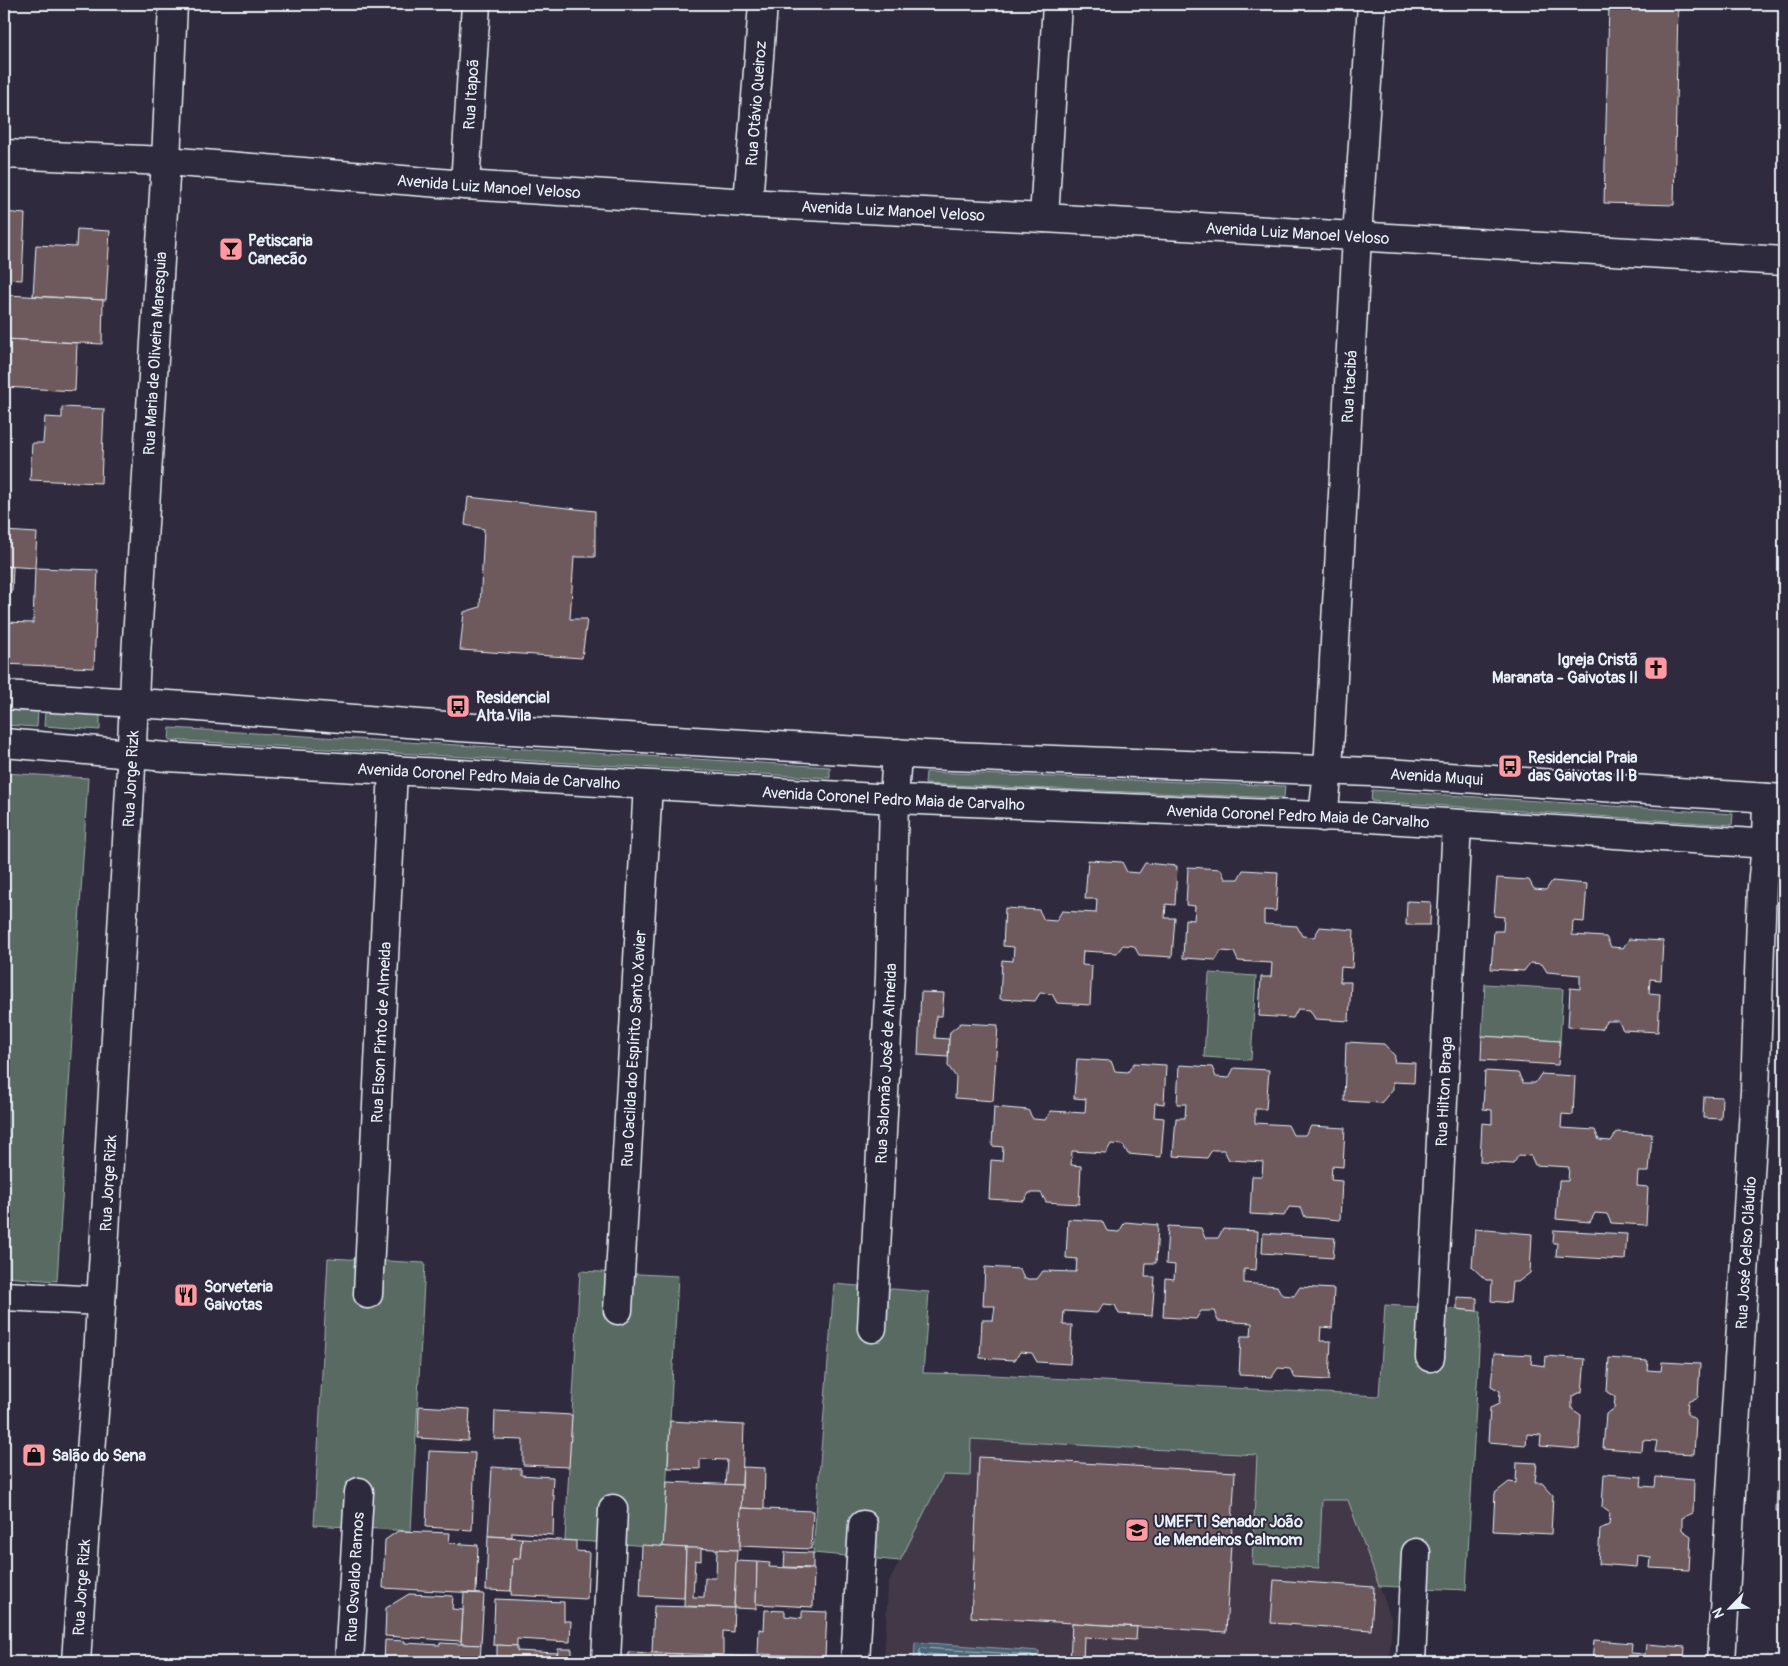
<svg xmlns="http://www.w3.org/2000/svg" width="1788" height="1666" font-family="Pangolin,sans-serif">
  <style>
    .built { fill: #423846 }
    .green { fill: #586a62; stroke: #a0aead }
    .water { fill: #4c6377; stroke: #8a9cab }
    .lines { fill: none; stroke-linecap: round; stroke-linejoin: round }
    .shore { stroke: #aab8c4; stroke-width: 1 }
    .building { fill: #6e5a5c; stroke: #e8f1f8 }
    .street-casing { stroke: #e8f1f8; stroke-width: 31 }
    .secondary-casing { stroke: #e8f1f8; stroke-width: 31 }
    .street { stroke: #2f2a3d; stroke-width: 28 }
    .secondary { stroke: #2f2a3d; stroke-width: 28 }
    .labels { text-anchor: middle; stroke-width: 4; stroke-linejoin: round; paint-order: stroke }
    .street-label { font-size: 16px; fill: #e8f1f8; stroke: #2f2a3d }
    .poi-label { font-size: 16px; font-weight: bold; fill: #e8f1f8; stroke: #2f2a3d; text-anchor: start }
  </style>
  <rect width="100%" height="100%" fill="#2f2a3d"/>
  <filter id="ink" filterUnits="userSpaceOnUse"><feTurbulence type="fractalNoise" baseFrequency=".02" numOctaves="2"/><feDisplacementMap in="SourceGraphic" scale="10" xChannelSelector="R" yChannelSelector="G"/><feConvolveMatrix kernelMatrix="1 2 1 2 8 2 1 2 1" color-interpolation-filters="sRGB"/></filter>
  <g filter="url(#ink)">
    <!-- built -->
    <path class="built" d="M971,1439L1257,1455L1349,1500L1392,1621L1389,1662H884L888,1584L943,1475Z"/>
    <!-- green -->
    <g class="green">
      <path d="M4,709L38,711L37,727L4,725Z"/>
      <path d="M45,712L100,715V730L44,726Z"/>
      <path d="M170,728L830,767V778L169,740Z"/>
      <path d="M926,772L1285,786L1284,798L925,784Z"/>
      <path d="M4,773L88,778L57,1281L4,1277Z"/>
      <path d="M1372,790L1733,814L1732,825L1371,801Z"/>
      <path d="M1209,973L1256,976L1251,1060L1204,1057Z"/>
      <path d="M1485,984L1563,989L1560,1041L1482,1036Z"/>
      <path d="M328,1258L425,1263L411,1531L314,1525Z"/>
      <path d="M580,1271L678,1276L663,1547L565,1540Z"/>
      <path d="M834,1284L929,1292L923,1373L974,1374L1379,1396L1385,1305L1481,1311L1466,1590L1379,1586L1348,1500H1322L1319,1568L1252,1564L1257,1455L971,1439L970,1476L943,1475L900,1561L813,1553Z"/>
    </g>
    <!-- water -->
    <path class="water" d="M915,1642L1039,1651V1662H914Z"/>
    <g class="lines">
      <!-- shore -->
      <g class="shore">
        <path d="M919,1662L920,1650L922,1648L1032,1655L1034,1657V1662"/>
        <path d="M925,1662V1656L928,1654L1027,1662"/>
      </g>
    </g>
    <!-- building -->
    <g class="building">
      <path d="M1609,4H1678L1674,205L1604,203Z"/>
      <path d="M4,212L25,214L22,280L4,279Z"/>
      <path d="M77,229L110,231L106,300L33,296L36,245L76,247Z"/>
      <path d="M4,295H7L5,339H4Z"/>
      <path d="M7,295L103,300L102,344L5,339Z"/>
      <path d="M4,339L77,343L75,391L4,387Z"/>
      <path d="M62,407L104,409L101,483L30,480L32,443H43L45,417L62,418Z"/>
      <path d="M4,493H7L5,519H4Z"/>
      <path d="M468,497L595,511V557H574L570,619H587L582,658L460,650L464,612L480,607L484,529L465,525Z"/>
      <path d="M4,531L37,533L35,568L4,566Z"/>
      <path d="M4,566L13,567L12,591L4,597Z"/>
      <path d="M35,568L98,570L94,668L4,664V622L33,623Z"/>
      <path d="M1088,860L1122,862L1127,872L1139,873L1145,863L1177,866L1175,905L1166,904L1165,918H1175L1172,957L1139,955L1134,946L1123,945L1117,953L1083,951L1082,965L1092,966L1090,1005L1057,1003L1052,994L1040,993L1035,1001L1000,999L1002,960L1013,961L1014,947L1003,946L1005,908L1039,910L1044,920L1056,921L1062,911L1096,913L1097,899H1085Z"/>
      <path d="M1188,867L1221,869L1225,879H1238L1243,870L1278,872L1276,911L1264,910V924L1297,926L1302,936L1314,937L1320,927L1354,930L1352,968L1341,967L1340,982H1351L1349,1021L1315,1019L1310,1010L1298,1009L1293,1018L1259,1016L1261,977H1271L1272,963L1238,961L1234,952L1221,951L1216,960L1183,958L1185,919L1194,920L1195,906L1186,905Z"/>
      <path d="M1497,878L1529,880L1534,889L1546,890L1552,881L1587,884L1584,922L1573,921L1572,935L1606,937L1611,947L1623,948L1629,939L1663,941L1661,980L1650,979L1649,993L1660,994L1658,1032L1623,1030L1618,1021H1607L1601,1029L1568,1027L1570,988L1580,989V975L1547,972L1542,964L1530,963L1524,971L1491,969L1494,931H1503L1504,917L1494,916Z"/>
      <path d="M1407,901L1431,902L1430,925H1406Z"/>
      <path d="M921,992L944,993L942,1016H936L935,1038L949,1039L948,1057L918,1055Z"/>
      <path d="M961,1023L998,1025L993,1101L955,1098L956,1077L948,1066L949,1039L950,1032Z"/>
      <path d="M1482,1036L1560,1041L1558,1065L1481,1060Z"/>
      <path d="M1346,1042L1384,1044L1395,1056L1394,1062L1415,1063L1414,1083L1393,1082V1089L1381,1103L1344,1101Z"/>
      <path d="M1077,1059L1111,1061L1115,1071L1128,1072L1134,1063L1166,1065L1164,1104L1155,1103L1154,1117L1164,1118L1161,1157L1128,1154L1123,1145L1111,1144L1106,1153L1072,1151L1071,1165L1081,1166L1079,1204L1046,1202L1041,1193H1029L1024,1201L989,1199L991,1160L1002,1161L1003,1147L992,1146L994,1107L1028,1110L1033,1119L1045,1120L1051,1111L1085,1113L1086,1099L1074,1098Z"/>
      <path d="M1179,1065L1212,1067L1216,1077L1229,1078L1234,1068L1269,1070L1266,1109H1255V1123L1288,1125L1293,1135H1305L1311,1126L1345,1128L1343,1167L1332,1166L1331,1180L1342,1181L1340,1220L1305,1217L1301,1208L1289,1207L1284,1216L1250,1214L1252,1176H1262L1263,1162L1229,1160L1224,1150H1212L1207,1158L1173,1156L1176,1118H1185L1186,1104H1177Z"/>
      <path d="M1485,1071L1518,1073L1523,1083H1535L1541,1074L1575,1076L1573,1115L1562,1114L1561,1128L1595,1130L1599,1140L1611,1141L1617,1132L1652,1134L1649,1172H1638L1637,1186L1648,1187L1646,1225L1611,1223L1607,1214L1595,1213L1590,1222L1556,1219L1559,1181H1568L1569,1167L1535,1165L1531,1156L1519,1155L1513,1164L1480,1162L1482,1123L1492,1124V1110L1483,1109Z"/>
      <path d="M1704,1096L1722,1097L1721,1119L1703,1118Z"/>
      <path d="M1068,1219L1102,1221L1107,1231L1119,1232L1125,1222L1158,1225L1156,1263H1146L1145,1277H1155L1152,1316L1119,1314L1115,1305L1103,1304L1097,1313L1064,1311L1063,1325H1072L1070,1364L1037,1362L1032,1353L1020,1352L1015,1360L980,1358L982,1320H993L995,1306H983L985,1267L1020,1269L1024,1279H1037L1043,1271L1076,1272L1077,1259L1066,1258Z"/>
      <path d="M1168,1226L1201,1228L1205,1238H1218L1223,1229L1258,1231L1256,1270L1244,1269V1283L1277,1286L1282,1295L1294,1296L1300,1287L1334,1289L1332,1328L1321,1327L1320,1341H1331L1329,1380L1295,1378L1290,1369L1278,1368L1272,1377L1239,1375L1241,1336H1251L1252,1323L1218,1321L1214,1311H1201L1196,1319L1163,1317L1165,1278L1174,1279L1175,1265L1166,1264Z"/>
      <path d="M1475,1229L1532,1234L1530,1273L1518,1282H1512L1510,1303L1491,1301L1492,1280H1486L1472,1267Z"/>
      <path d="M1554,1230L1627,1234L1625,1260L1556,1256L1557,1243H1553Z"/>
      <path d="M1263,1233L1335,1238L1333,1258L1262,1253Z"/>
      <path d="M1457,1297L1477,1298V1311L1457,1309Z"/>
      <path d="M1494,1353L1532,1355L1531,1364L1545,1366L1546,1356L1585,1359L1582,1392L1572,1396V1409L1581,1415L1579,1449L1540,1446L1541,1435L1527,1434L1526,1445L1488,1442L1490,1408L1499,1404L1500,1391L1491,1386Z"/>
      <path d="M1609,1358L1648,1361L1647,1370L1661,1371L1662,1362L1700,1364L1698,1397L1688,1402L1687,1414L1696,1420L1694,1454L1655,1452L1657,1441L1643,1440L1642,1451L1603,1448L1606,1414L1614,1409L1615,1397L1607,1392Z"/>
      <path d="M419,1406L470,1409L468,1441L418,1438Z"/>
      <path d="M495,1411L572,1415L569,1467L523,1465V1440L494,1439Z"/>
      <path d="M670,1421L744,1425L742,1485H725L727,1460L700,1459V1469L668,1468Z"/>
      <path d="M429,1451L475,1453L472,1530L426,1527Z"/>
      <path d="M979,1457L1235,1472L1226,1632L971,1617Z"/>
      <path d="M1517,1462L1537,1463L1535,1483H1542L1553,1495L1551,1534L1493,1531L1495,1493L1509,1482L1516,1483Z"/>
      <path d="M492,1467L521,1469V1475L553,1477L552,1495H554L553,1535L512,1532V1537L488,1536Z"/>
      <path d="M743,1467L765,1468L764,1509L741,1508Z"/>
      <path d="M1604,1474L1642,1477L1641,1486L1655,1487L1656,1477L1694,1480L1693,1513L1682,1518V1530L1691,1536L1689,1570L1650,1568L1651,1557L1637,1555L1636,1567L1598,1564L1600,1529L1609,1525L1610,1513L1602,1507Z"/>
      <path d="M667,1482L742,1485L740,1550L663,1547Z"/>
      <path d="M1777,1488L1784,1489V1512L1776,1511Z"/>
      <path d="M741,1508L813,1511L811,1549L740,1546Z"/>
      <path d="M398,1531L450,1533L449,1543L478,1545L476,1593L383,1588L385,1540Z"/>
      <path d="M488,1536L522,1538L520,1559H513L511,1591L486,1590Z"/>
      <path d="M522,1538L576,1541V1551L589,1552L587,1599L511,1595L513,1559H520Z"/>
      <path d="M642,1545L686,1548L684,1598L640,1596Z"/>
      <path d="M686,1548H701V1561L695,1560L693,1597H704L705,1578H716L717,1549L737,1550L734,1608L684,1606Z"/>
      <path d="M785,1552L813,1553V1568L784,1567Z"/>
      <path d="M736,1561L757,1562L756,1609L734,1608Z"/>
      <path d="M757,1562L770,1563L769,1567L814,1569L813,1607L756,1604Z"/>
      <path d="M1274,1580L1374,1587L1371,1630L1271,1623Z"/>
      <path d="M464,1593L484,1594L481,1645L461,1644Z"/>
      <path d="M409,1594L453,1596L452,1609L463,1610L461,1641L385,1636L386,1608Z"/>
      <path d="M495,1599L564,1602V1621H571L570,1642L517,1639V1646L493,1645Z"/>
      <path d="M654,1606L734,1608L733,1632L723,1631V1655L652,1653Z"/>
      <path d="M765,1610L785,1611V1616L802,1618V1611L827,1612L825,1657L758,1654L759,1629L764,1630Z"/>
      <path d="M1072,1623L1137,1627L1136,1640L1084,1637L1083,1662H1070Z"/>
      <path d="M385,1640L405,1641V1643L440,1645V1643L481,1645L480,1662H384Z"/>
      <path d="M1594,1640L1632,1643L1631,1653L1645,1654L1646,1644L1685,1647L1684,1662H1592Z"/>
      <path d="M497,1645L517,1646V1651L557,1653V1662H497Z"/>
      <path d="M558,1649H572V1662H557Z"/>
      <path d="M629,1652L682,1654L681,1660L704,1661V1662H628Z"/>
      <path d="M704,1655L731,1656V1662H704Z"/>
      <path d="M731,1656L754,1657L753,1662H731Z"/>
    </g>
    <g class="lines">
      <!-- street casing -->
      <g class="street-casing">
        <g id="street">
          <path id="s1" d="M4,154L166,161L465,185L748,203L1044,218L1784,261"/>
          <path id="s2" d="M465,185L476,4"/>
          <path id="s3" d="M748,203L763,4"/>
          <path d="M1044,218L1057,4"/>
          <path id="s4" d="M1328,770L1357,237L1372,4"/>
          <path id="s5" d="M368,1294L393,770"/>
          <path d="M4,1296L101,1301"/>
          <path id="s6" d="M618,1310L648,785"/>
          <path id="s7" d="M872,1328L890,976L894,799"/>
          <path id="s8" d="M1430,1357L1457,824"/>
          <path id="s9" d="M349,1662L359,1492"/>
          <path d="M606,1662L613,1509"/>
          <path d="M855,1662L863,1525"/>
          <path d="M1411,1662L1416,1553"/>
          <path id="s10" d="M1721,1662L1755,1091L1762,887L1766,844"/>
        </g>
      </g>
      <!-- secondary casing -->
      <g class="secondary-casing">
        <g id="secondary">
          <path id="s11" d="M4,695L185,706L459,727L926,755L1372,772L1784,799"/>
          <path id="s12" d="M4,743L167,757L894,799L1370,818L1784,845"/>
          <path d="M894,799L897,753"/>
          <path d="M1323,817L1328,770"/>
          <path d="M1766,844L1767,798"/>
          <path id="s13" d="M76,1662L84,1541L97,1375L130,788L136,656L166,161L173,4"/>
        </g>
      </g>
      <!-- street -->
      <use href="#street" class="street"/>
      <!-- secondary -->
      <use href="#secondary" class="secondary"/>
    </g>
  </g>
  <!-- icons -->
  <defs>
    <g id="bar-square" transform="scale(1.25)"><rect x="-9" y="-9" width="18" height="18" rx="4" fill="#ff9aa2" stroke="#2f2a3d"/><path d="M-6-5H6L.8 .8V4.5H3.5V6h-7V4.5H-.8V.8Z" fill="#111"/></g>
    <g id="church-square" transform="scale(1.25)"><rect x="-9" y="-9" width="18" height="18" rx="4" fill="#ff9aa2" stroke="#2f2a3d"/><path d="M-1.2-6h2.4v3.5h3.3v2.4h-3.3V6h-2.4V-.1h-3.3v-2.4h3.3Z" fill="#111"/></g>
    <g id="bus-square" transform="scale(1.25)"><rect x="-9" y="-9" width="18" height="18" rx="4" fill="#ff9aa2" stroke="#2f2a3d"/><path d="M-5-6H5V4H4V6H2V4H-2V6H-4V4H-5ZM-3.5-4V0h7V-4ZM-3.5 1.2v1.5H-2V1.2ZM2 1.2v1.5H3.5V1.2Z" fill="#111"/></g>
    <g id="restaurant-square" transform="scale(1.25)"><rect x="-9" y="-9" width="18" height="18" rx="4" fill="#ff9aa2" stroke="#2f2a3d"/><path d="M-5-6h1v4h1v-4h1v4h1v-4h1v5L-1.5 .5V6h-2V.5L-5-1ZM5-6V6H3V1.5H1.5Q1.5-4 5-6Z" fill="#111"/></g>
    <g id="shop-square" transform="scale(1.25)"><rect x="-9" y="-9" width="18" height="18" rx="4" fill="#ff9aa2" stroke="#2f2a3d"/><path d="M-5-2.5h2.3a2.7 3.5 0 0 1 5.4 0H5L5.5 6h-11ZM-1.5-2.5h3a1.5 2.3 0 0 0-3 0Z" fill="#111"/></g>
    <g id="school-square" transform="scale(1.25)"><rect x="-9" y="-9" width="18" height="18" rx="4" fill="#ff9aa2" stroke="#2f2a3d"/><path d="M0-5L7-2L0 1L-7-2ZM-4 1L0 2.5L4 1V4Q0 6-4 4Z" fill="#111"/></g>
  </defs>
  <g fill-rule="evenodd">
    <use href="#bar-square" x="231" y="249"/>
    <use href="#church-square" x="1656" y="668"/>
    <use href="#bus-square" x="458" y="706"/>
    <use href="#bus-square" x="1510" y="766"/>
    <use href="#restaurant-square" x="186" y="1295"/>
    <use href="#shop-square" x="34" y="1455"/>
    <use href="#school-square" x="1137" y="1530"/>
  </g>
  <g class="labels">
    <!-- street labels -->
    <g class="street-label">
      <text dy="6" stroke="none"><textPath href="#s2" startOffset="91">Rua Itapoã</textPath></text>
      <text dy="6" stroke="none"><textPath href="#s3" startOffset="100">Rua Otávio Queiroz</textPath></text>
      <text dy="6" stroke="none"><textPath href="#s1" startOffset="486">Avenida Luiz Manoel Veloso</textPath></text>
      <text dy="6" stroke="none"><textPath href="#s1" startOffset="891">Avenida Luiz Manoel Veloso</textPath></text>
      <text dy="6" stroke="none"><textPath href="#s1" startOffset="1296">Avenida Luiz Manoel Veloso</textPath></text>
      <text dy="6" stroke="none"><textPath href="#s13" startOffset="1311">Rua Maria de Oliveira Maresguia</textPath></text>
      <text dy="6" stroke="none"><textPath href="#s4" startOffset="384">Rua Itacibá</textPath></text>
      <text dy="6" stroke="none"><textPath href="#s12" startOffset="486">Avenida Coronel Pedro Maia de Carvalho</textPath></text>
      <text dy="6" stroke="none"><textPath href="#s11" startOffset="1435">Avenida Muqui</textPath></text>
      <text dy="6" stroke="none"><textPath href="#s13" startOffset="885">Rua Jorge Rizk</textPath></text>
      <text dy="6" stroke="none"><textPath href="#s12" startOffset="891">Avenida Coronel Pedro Maia de Carvalho</textPath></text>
      <text dy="6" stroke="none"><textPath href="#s12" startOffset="1296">Avenida Coronel Pedro Maia de Carvalho</textPath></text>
      <text dy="6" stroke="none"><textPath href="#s5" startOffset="262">Rua Elson Pinto de Almeida</textPath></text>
      <text dy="6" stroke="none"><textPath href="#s6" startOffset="262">Rua Cacilda do Espírito Santo Xavier</textPath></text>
      <text dy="6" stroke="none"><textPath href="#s7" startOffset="265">Rua Salomão José de Almeida</textPath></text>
      <text dy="6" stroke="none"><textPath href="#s8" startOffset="266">Rua Hilton Braga</textPath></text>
      <text dy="6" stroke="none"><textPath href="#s13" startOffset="480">Rua Jorge Rizk</textPath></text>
      <text dy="6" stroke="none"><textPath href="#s10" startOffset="410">Rua José Celso Cláudio</textPath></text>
      <text dy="6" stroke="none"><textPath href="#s9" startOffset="85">Rua Osvaldo Ramos</textPath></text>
      <text dy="6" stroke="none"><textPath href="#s13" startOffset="75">Rua Jorge Rizk</textPath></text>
    </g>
    <!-- poi labels -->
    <g class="poi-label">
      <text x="248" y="246">Petiscaria<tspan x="248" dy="18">Canecão</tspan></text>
      <text x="1638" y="665" text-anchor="end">Igreja Cristã<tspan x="1638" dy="18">Maranata - Gaivotas II</tspan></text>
      <text x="476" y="703">Residencial<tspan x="476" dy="18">Alta Vila</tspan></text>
      <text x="1528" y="763">Residencial Praia<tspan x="1528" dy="18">das Gaivotas II B</tspan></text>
      <text x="204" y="1292">Sorveteria<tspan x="204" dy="18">Gaivotas</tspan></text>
      <text x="52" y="1461">Salão do Sena</text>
      <text x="1154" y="1527">UMEFTI Senador João<tspan x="1154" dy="18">de Mendeiros Calmom</tspan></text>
    </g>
  </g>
  <!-- margin -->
  <rect width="1788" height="1666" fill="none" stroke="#2f2a3d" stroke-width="20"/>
  <rect x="10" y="10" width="1768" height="1646" fill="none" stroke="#e8f1f8" stroke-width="2" filter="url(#ink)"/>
  <!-- north arrow -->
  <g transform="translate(1730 1608) rotate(246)" stroke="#2f2a3d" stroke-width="4" paint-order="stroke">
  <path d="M0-4L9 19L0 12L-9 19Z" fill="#e8f1f8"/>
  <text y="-8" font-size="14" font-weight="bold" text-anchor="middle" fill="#e8f1f8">N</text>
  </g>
</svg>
